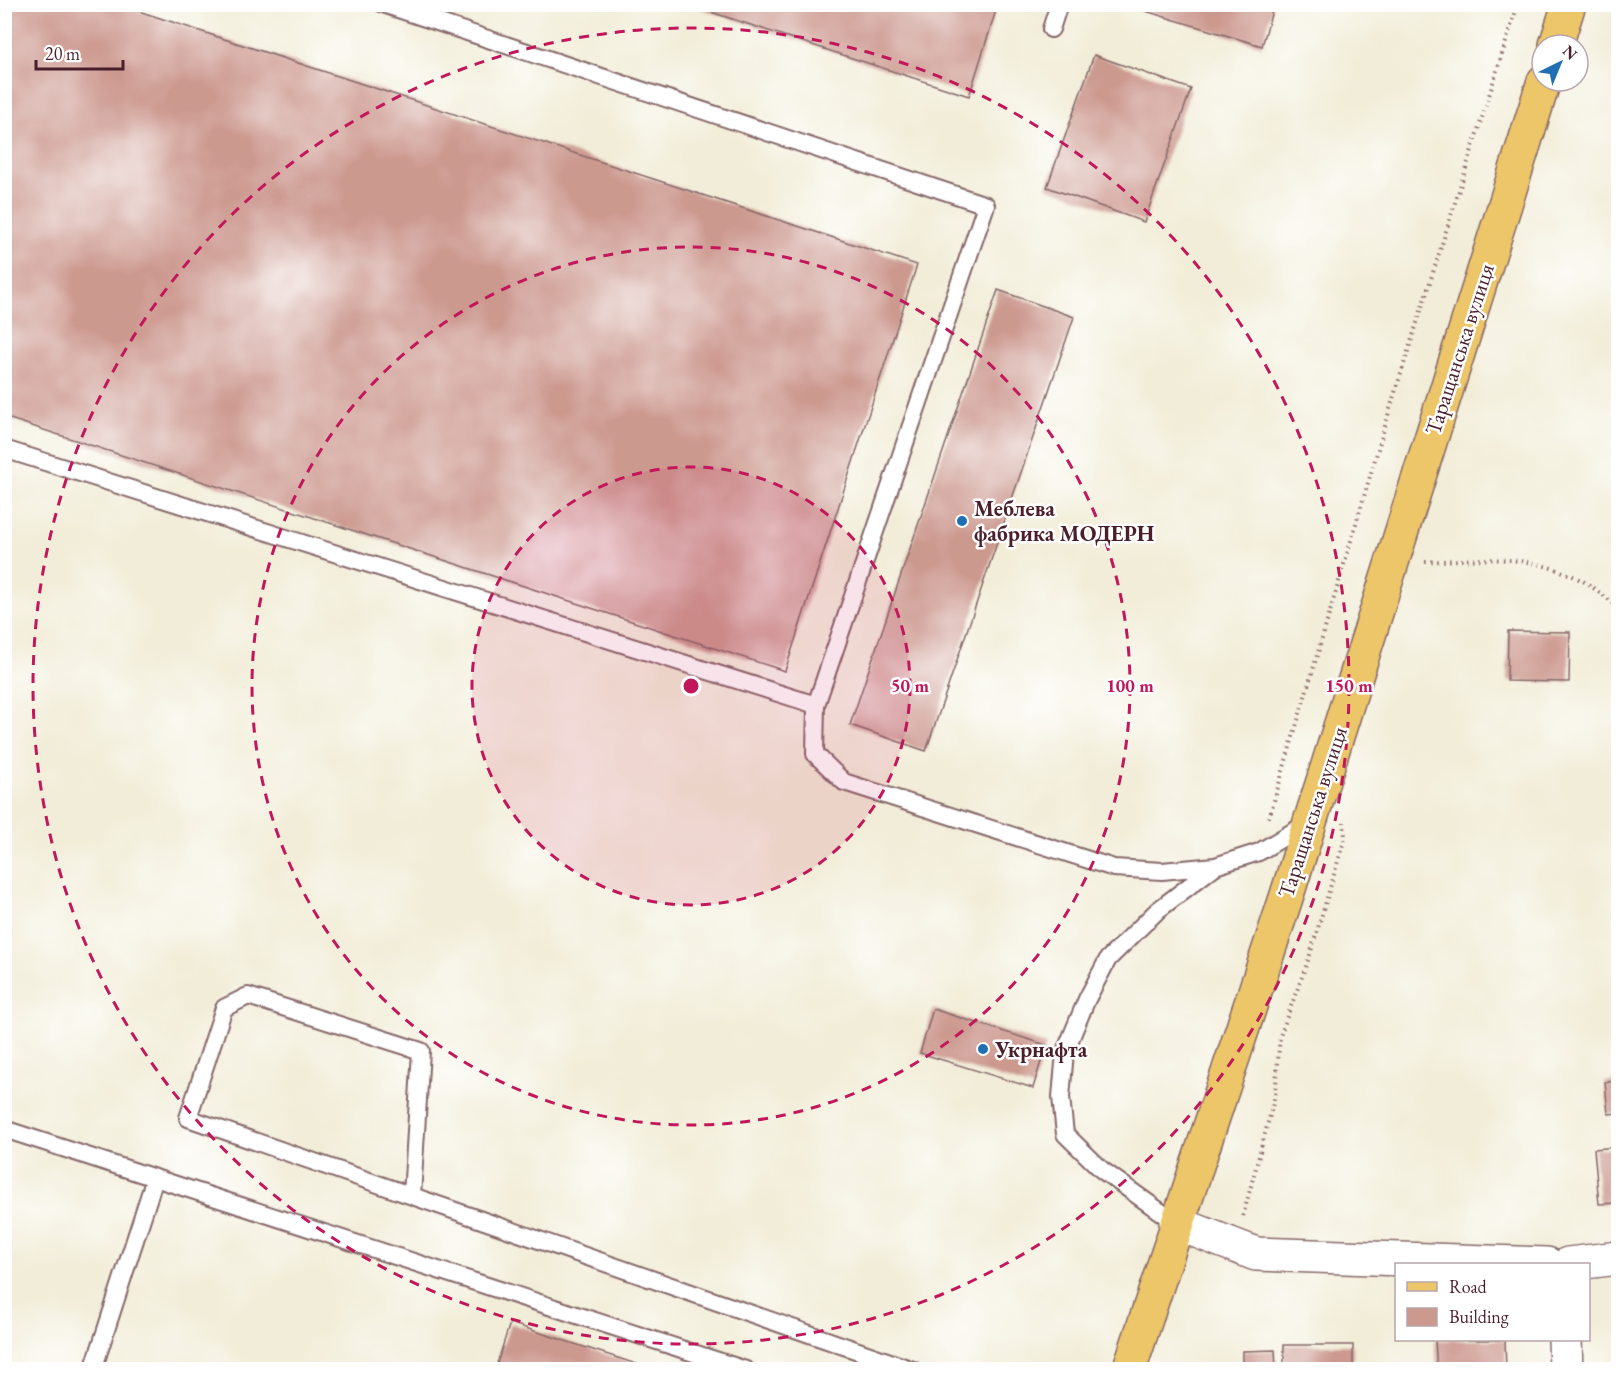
<svg xmlns="http://www.w3.org/2000/svg" width="1623" height="1374" font-family="'EB Garamond',serif">
  <style>
    .building { fill: #cc998f }
    .lines { fill: none; stroke-linecap: round; stroke-linejoin: round }
    .service-casing { stroke: #856768; stroke-width: 20 }
    .minor-casing { stroke: #856768; stroke-width: 36 }
    .primary-casing { stroke: #856768; stroke-width: 36 }
    .path { stroke: #856768; stroke-width: 4; stroke-dasharray: 1.5 4.5; stroke-linecap: butt }
    .service { stroke: #fff; stroke-width: 16 }
    .minor { stroke: #fff; stroke-width: 33 }
    .primary { stroke: #ecc669; stroke-width: 33 }
    .ring { fill: none; stroke: #c2185b; stroke-width: 3; stroke-dasharray: 10 8 }
    .poi-dot { fill: #1f6fb2; stroke: #fff; stroke-width: 2 }
    .labels { text-anchor: middle; stroke-width: 5; stroke-linejoin: round; paint-order: stroke }
    .street-label { font-size: 22px; fill: #4a1f2b; stroke: #fff }
    .poi-label { font-size: 22px; font-weight: bold; fill: #4a1f2b; stroke: #fff; text-anchor: start }
    .centre { fill: #c2185b; stroke: #fff; stroke-width: 3 }
    .ring-label { font-size: 18px; text-anchor: middle; font-weight: bold; fill: #c2185b; stroke: #fff; stroke-width: 5; stroke-linejoin: round; paint-order: stroke }
  </style>
  <rect width="100%" height="100%" fill="#fff"/>
  <filter id="ink" filterUnits="userSpaceOnUse"><feTurbulence type="fractalNoise" baseFrequency=".0167" numOctaves="2"/><feDisplacementMap in="SourceGraphic" scale="12" xChannelSelector="R" yChannelSelector="G"/><feConvolveMatrix kernelMatrix="1 2 1 2 8 2 1 2 1" color-interpolation-filters="sRGB"/></filter>
  <filter id="wash" filterUnits="userSpaceOnUse"><feTurbulence type="fractalNoise" baseFrequency=".008" numOctaves="4" result="noise"/><feDisplacementMap in="SourceGraphic" scale="24" xChannelSelector="R" yChannelSelector="G"/><feGaussianBlur stdDeviation="1.35" result="paint"/><feColorMatrix in="noise" values="0 0 0 0 0 0 0 0 0 0 0 0 0 0 0 0 0 1.4 0 .05"/><feComposite in="paint" operator="in"/></filter>
  <g filter="url(#wash)">
    <rect width="100%" height="100%" fill="#f2edd8"/>
    <g id="blocks">
      <!-- building -->
      <g class="building">
        <path d="M4,4H117L917,265L785,671L4,417Z"/>
        <path d="M686,4H998L969,96Z"/>
        <path d="M1136,4H1274L1262,46L1135,8Z"/>
        <path d="M1094,55L1191,89L1144,222L1047,187Z"/>
        <path d="M998,290L1074,317L926,751L850,725Z"/>
        <path d="M1508,631L1570,632L1569,682L1507,681Z"/>
        <path d="M933,1009L1046,1045L1033,1088L920,1053Z"/>
        <path d="M1618,1081V1113L1608,1114L1605,1082Z"/>
        <path d="M1618,1147V1203L1599,1204L1594,1149Z"/>
        <path d="M510,1323L652,1369V1370H495Z"/>
        <path d="M1435,1340H1505L1506,1370H1437Z"/>
        <rect x="1284" y="1345" width="69" height="25"/>
        <path d="M1275,1350L1276,1370H1243V1351Z"/>
      </g>
    </g>
  </g>
  <g filter="url(#ink)">
    <use href="#blocks" fill-opacity="0" stroke="#856768" stroke-width="1.5"/>
    <g class="lines">
      <!-- service casing -->
      <g class="service-casing">
        <g id="service">
          <path d="M383,4L986,205L816,705L815,754L844,782L1114,868L1162,871L1215,866L1259,852L1309,822"/>
          <path d="M1051,29L1059,4"/>
          <path d="M4,449L816,705"/>
          <path d="M4,1129L746,1370"/>
          <path d="M412,1196L421,1051L248,996L224,1008L188,1118L913,1370"/>
          <path d="M1176,1223L1102,1170L1065,1134L1061,1097L1065,1052L1087,999L1108,959L1158,910L1214,867"/>
          <path d="M93,1370L155,1178"/>
        </g>
      </g>
      <!-- minor casing -->
      <g class="minor-casing">
        <g id="minor">
          <path d="M1176,1223L1256,1254L1547,1264"/>
          <path d="M1568,1264L1618,1258"/>
          <path d="M1565,1340L1566,1370"/>
        </g>
      </g>
      <!-- primary casing -->
      <g class="primary-casing">
        <g id="primary">
          <path d="M1556,45L1569,4"/>
          <path d="M1129,1370L1286,898L1544,81"/>
        </g>
      </g>
      <!-- path -->
      <g class="path">
        <path d="M1425,562C1480,559 1529,553 1581,580C1594,587 1606,598 1618,607"/>
        <path d="M1269,818L1392,402L1518,4"/>
        <path d="M1243,1216L1275,1096L1280,1036L1309,958L1345,838L1344,822"/>
      </g>
      <!-- service -->
      <use href="#service" class="service"/>
      <!-- minor -->
      <use href="#minor" class="minor"/>
      <!-- primary -->
      <use href="#primary" class="primary"/>
    </g>
  </g>
  <!-- distance rings -->
  <circle cx="691" cy="686" r="219" fill="#c2185b" fill-opacity=".12"/>
  <g class="ring">
    <circle cx="691" cy="686" r="219"/>
    <circle cx="691" cy="686" r="439"/>
    <circle cx="691" cy="686" r="658"/>
  </g>
  <!-- markers -->
  <g class="poi-dot">
    <circle cx="962" cy="521" r="6"/>
    <circle cx="983" cy="1049" r="6"/>
  </g>
  <g class="labels">
    <!-- street labels -->
    <g class="street-label">
      <text transform="translate(1459 349) rotate(-72)" y="8">Таращанська вулиця</text>
      <text transform="translate(1312 812) rotate(-72)" y="8">Таращанська вулиця</text>
    </g>
    <!-- poi labels -->
    <g class="poi-label">
      <text x="974" y="516">Меблева<tspan x="974" dy="25">фабрика МОДЕРН</tspan></text>
      <text x="995" y="1057">Укрнафта</text>
    </g>
  </g>
  <circle cx="691" cy="686" r="9" class="centre"/>
  <g class="ring-label">
    <text x="910" y="692">50 m</text>
    <text x="1130" y="692">100 m</text>
    <text x="1349" y="692">150 m</text>
  </g>
  <!-- margin -->
  <rect width="1623" height="1374" fill="none" stroke="#fff" stroke-width="24"/>
  <!-- legend -->
  <rect x="1395" y="1263" width="195" height="78" fill="#ffffff" stroke="#b7a5aa" stroke-width="1.5"/>
  <rect x="1407" y="1282" width="30" height="9" fill="#ecc669" stroke="#b7a5aa" stroke-width="1.5"/>
  <text x="1449" y="1293" font-size="18" fill="#4a1f2b">Road</text>
  <rect x="1407" y="1308" width="30" height="18" fill="#cc998f" stroke="#b7a5aa" stroke-width="1.5"/>
  <text x="1449" y="1323" font-size="18" fill="#4a1f2b">Building</text>
  <!-- north arrow -->
  <g transform="translate(1560 63) rotate(43)"><circle r="28" fill="#ffffff" stroke="#b7a5aa" stroke-width="1.5"/>
  <path d="M0-4.5L10 22L0 15L-10 22Z" fill="#1f6fb2"/>
  <text y="-9" font-size="16" font-weight="bold" text-anchor="middle" fill="#4a1f2b">N</text>
  </g>
  <!-- scale -->
  <path d="M36 60v9h87v-9" fill="none" stroke="#4a1f2b" stroke-width="3"/>
  <text x="45" y="60" font-size="18" fill="#4a1f2b" stroke="#ffffff" stroke-width="4.5" paint-order="stroke">20 m</text>
</svg>
